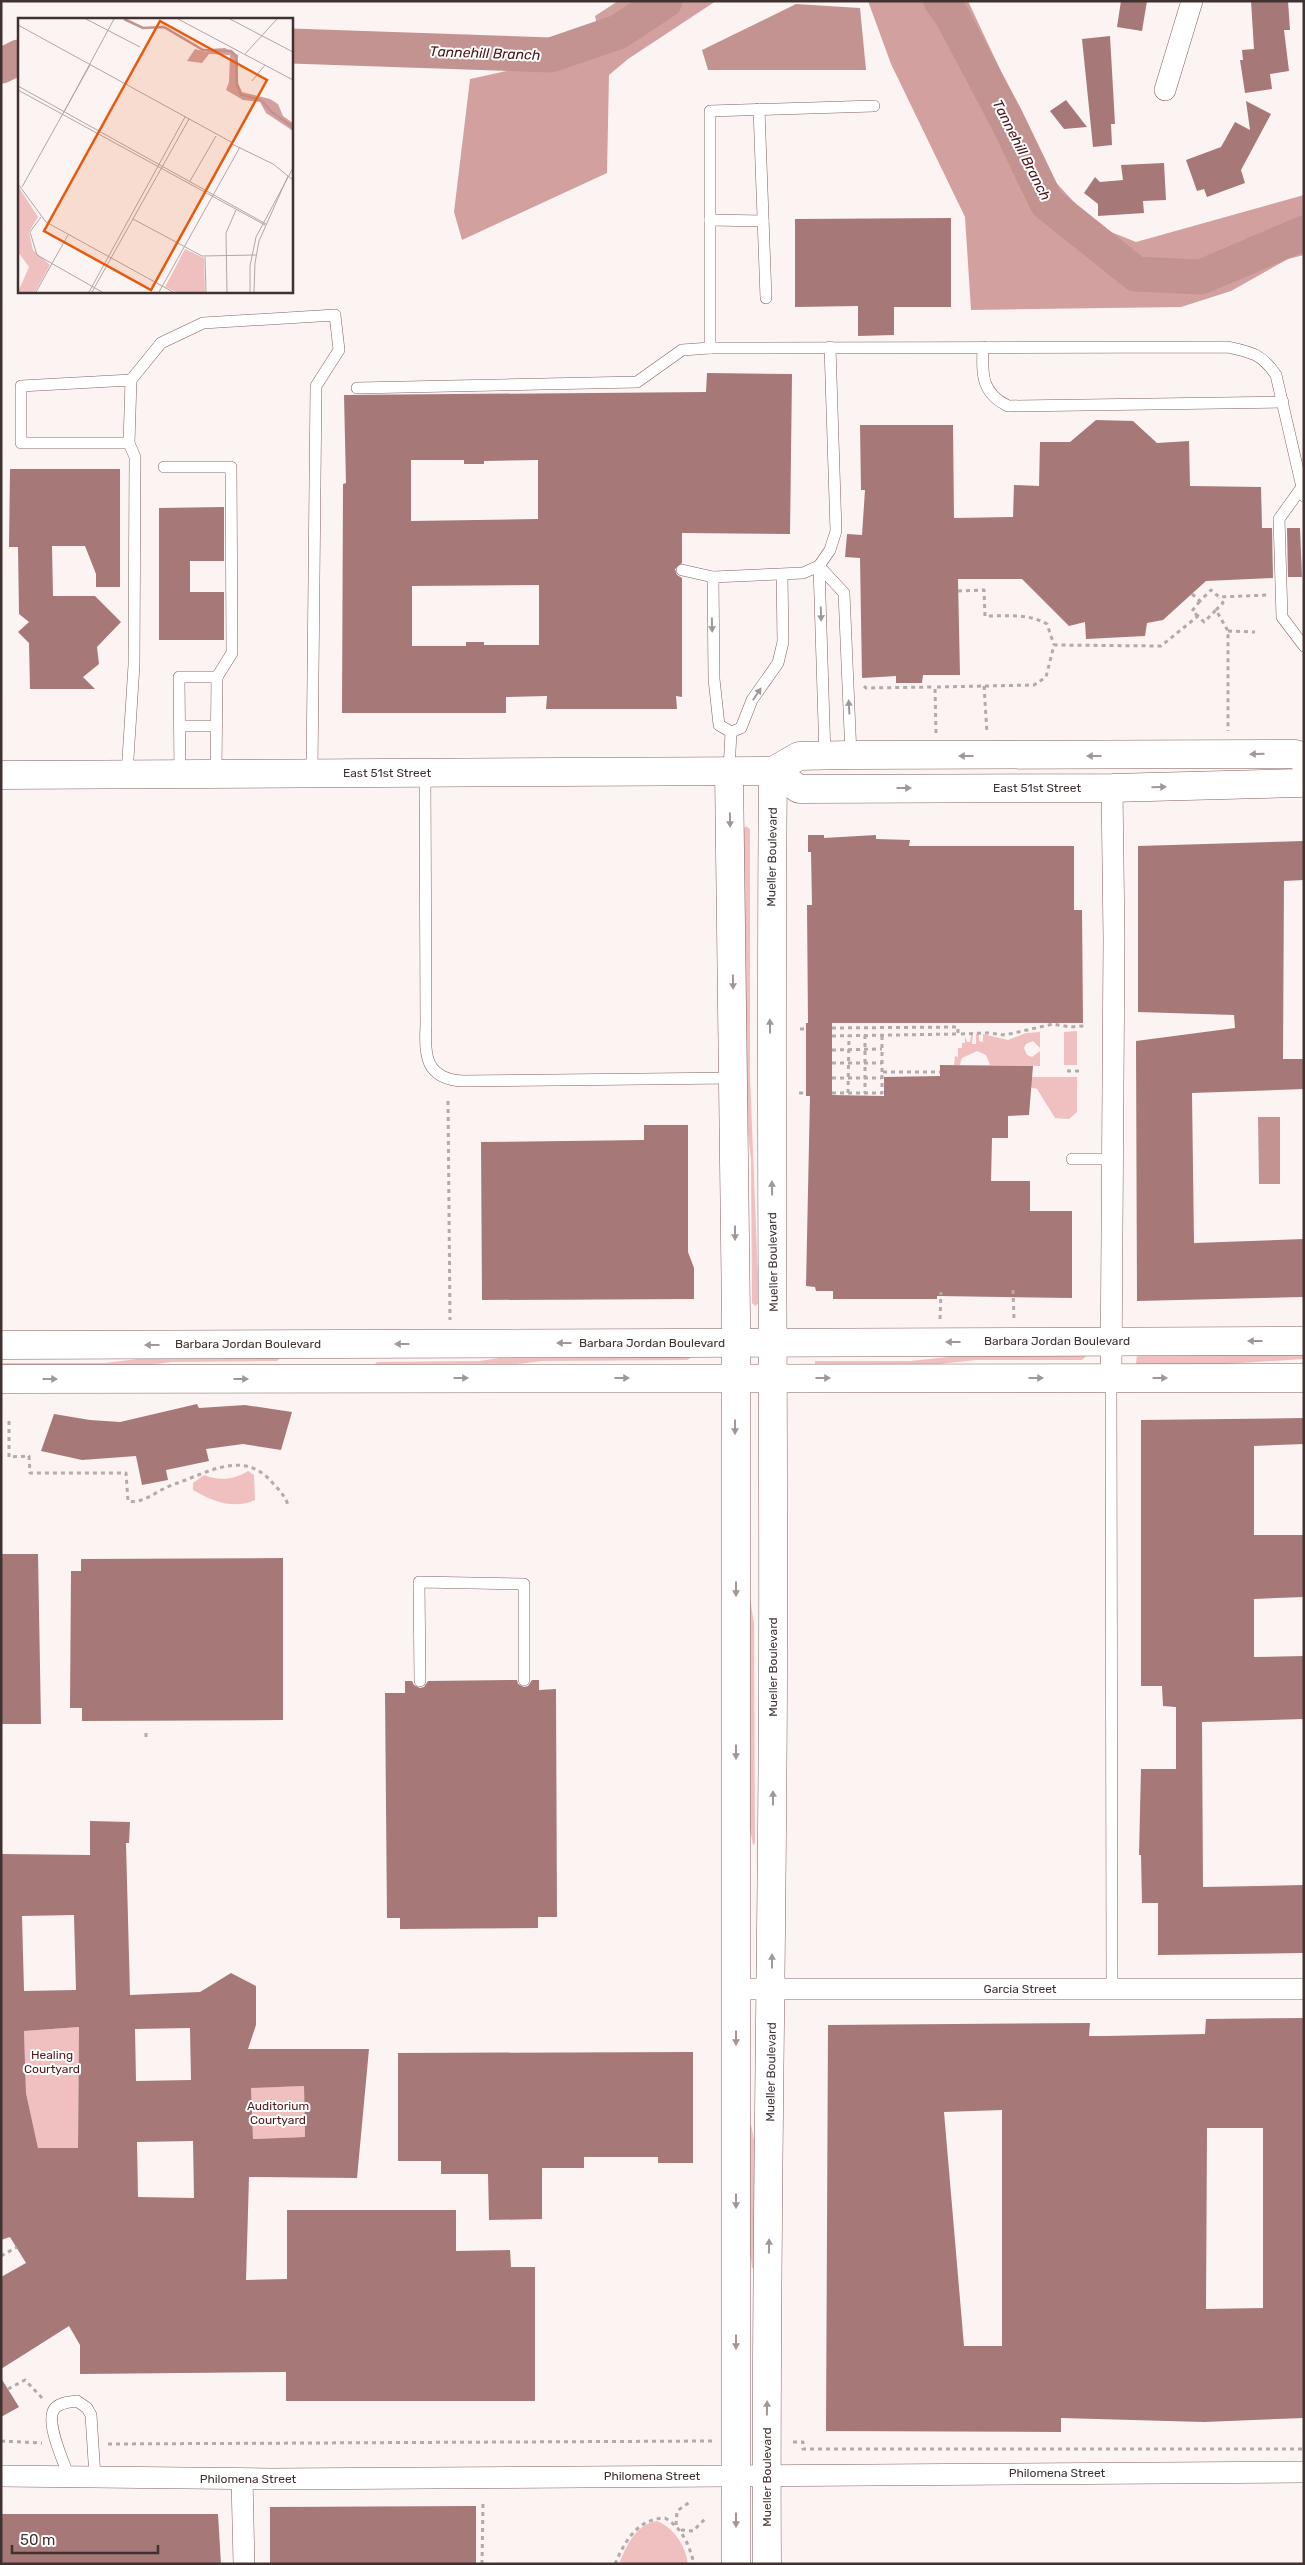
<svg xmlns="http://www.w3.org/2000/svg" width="1305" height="2565" font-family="Rubik,sans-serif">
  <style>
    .green { fill: #efc0bf }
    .forest { fill: #d2a19f }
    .water { fill: #c39391 }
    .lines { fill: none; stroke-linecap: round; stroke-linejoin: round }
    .river { stroke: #c39391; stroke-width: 35 }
    .building { fill: #a67877; fill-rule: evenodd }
    .lane-casing { stroke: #816261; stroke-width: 12 }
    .street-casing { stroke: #816261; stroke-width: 22 }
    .secondary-casing { stroke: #816261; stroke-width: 29 }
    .path { stroke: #b4aaa9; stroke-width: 3; stroke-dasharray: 4 4; stroke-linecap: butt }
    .lane { stroke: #fff; stroke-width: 11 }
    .street { stroke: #fff; stroke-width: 21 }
    .secondary { stroke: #fff; stroke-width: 28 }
    .oneway { fill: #a09898 }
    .labels { text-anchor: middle; stroke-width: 4; stroke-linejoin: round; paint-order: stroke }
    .street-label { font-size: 12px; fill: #403231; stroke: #fff }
    .park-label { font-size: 12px; fill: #52171a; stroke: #fff }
    .water-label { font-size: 14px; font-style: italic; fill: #4e1317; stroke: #fff }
    .inset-river { fill: none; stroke: #c39391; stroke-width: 2.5 }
    .inset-road { fill: none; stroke: #b0a6a5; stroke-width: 1 }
    .view { fill: #e8590c; fill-opacity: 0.15; stroke: #e8590c; stroke-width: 2.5 }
    .inset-edge { fill: none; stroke: #403231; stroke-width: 2.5 }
  </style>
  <rect width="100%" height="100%" fill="#fbf4f3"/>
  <!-- green -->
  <g class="green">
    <path d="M746,826L750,829V1076L759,1303L755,1306L752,1303L751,1159L744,1096L743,829Z"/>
    <path d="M1077,1031V1065H1064V1032Z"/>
    <path d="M1040,1032V1048L1033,1041L1026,1044L1024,1048L1027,1055L1032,1057L1040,1051V1066L990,1065L986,1055L977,1051L962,1058L960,1065H954L955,1056L958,1057V1048H962V1043H965V1036L967,1042H970L971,1035L973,1034L972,1044H976V1034L979,1033V1041L983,1042V1034L1008,1040L1026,1033Z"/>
    <path d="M995,1077H1077V1112L1069,1119L1055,1118L1037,1089Z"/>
    <path d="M1304,1352V1359L1211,1365L1136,1364L1137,1354Z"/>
    <path d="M977,1354L1086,1356L1082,1360H976L910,1367L815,1368V1361H910Z"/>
    <path d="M171,1355L281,1356V1358L277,1361L171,1362L126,1368L1,1370V1363H105Z"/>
    <path d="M513,1356H691L692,1357L687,1360L543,1361L500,1366H373L377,1362L479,1361Z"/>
    <path d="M248,1471L254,1475L255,1500C233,1510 212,1501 193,1490V1483L204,1475C219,1481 234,1480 248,1471Z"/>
    <path d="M747,1579L754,1624L755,1843L753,1845L745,1800Z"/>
    <path d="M79,2027L78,2148H38L26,2093L24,2031Z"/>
    <path d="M304,2086L305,2137L253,2139L251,2088Z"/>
    <path d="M746,2125H751L756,2150V2268H752L747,2229Z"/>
    <path d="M657,2521C675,2529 685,2545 688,2564H619C626,2546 636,2524 657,2521Z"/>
  </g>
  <!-- forest -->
  <g class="forest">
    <path d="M618,1H716L628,59L609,75L607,173L462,240L454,212L470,79L603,50L595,16Z"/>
    <path d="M868,1H968L1050,176L1096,226L1136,242L1304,195V255L1288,259L1231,291L1181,307L971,310L965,217L891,64Z"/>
  </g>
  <!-- water -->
  <g class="water">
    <path d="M796,4L860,8L866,70H708L702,50Z"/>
    <path d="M1258,1117H1280V1184H1259Z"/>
  </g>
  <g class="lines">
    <!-- river -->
    <g class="river">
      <path d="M941,1L952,16L1007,120L1047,203L1136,274L1201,277L1304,233"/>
      <path d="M291,46L551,55L618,32L665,1"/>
      <path d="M1,66L19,57"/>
    </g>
  </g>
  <!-- building -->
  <g class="building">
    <path d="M1121,1H1147L1142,31L1117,27Z"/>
    <path d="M1251,1H1288L1290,30H1284L1289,71L1270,74L1272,89L1245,93L1240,60H1243L1242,50L1254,49Z"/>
    <path d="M1110,36L1115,124H1111L1112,145L1093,147L1082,39Z"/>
    <path d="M1066,100L1087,127L1064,129L1050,111Z"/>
    <path d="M1246,101L1271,114L1241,170L1245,183L1207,197L1204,189L1197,191L1186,160L1221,147L1235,122L1250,130Z"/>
    <path d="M1164,163L1166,200L1143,201L1144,213L1098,216V204L1084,193L1095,177L1100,182L1123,180L1121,165Z"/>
    <path d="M951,218V307H894V335L858,336V306L795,307V219Z"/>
    <path d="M707,373L792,374L790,534L682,533V563L675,569L677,575L682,578V697L676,696L677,709H546L547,696L506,697V713H342L343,484L346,483L344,395L706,392ZM411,460H464V464H484V461L538,460V519L411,521ZM539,585V645H484V642H466V646H412V586Z"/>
    <path d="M1096,420L1133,421L1157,443L1189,441L1190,486L1261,487L1262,528H1272L1273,578L1206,581L1163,620L1147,623L1145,636L1086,639L1085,622L1069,626L1022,579H958L960,675H923L922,683H896V676L862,678L860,558L845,557L847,534L862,535L865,490H861L860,425H953L954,518L1013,517L1014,485L1039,486L1040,442H1070Z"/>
    <path d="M10,469H120V587H96V574L85,546H52L53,596H95L121,622L97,647L99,664L83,677L95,689H30L29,643L18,632L29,622L19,614L18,547H9Z"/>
    <path d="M224,507V561H190V592H224V640H159V508Z"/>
    <path d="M1287,528H1300L1302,577H1288Z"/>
    <path d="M808,835H824V838L876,835V839L910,840L909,846H1074V910H1082L1083,1023H832V1095L884,1096V1077L940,1076V1065L1033,1066L1029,1115L1008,1116V1138H992L991,1181H1030V1211H1072V1298L937,1296V1299H833V1291H816L815,1287L806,1286L810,1096H806V1023H808L807,905H812L811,852H808Z"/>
    <path d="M1304,841V880L1284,881L1283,1059H1304V1089L1192,1093L1194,1243L1304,1239V1297L1137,1301L1136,1041L1235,1028L1234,1015L1138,1012V846Z"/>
    <path d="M644,1125H688V1252L694,1268V1299L482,1300L481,1142L644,1140Z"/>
    <path d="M197,1404L199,1408L245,1405L292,1412L281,1450L243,1444L206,1449L209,1461L166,1470L168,1480L142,1485L136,1456L82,1460L41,1451L54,1414L90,1420L120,1422Z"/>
    <path d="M1304,1418V1444L1254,1446V1535H1304V1597L1254,1599V1657L1304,1656V1719L1202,1722L1203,1887L1304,1885V1953L1158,1955V1903H1142L1141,1855H1139L1141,1769H1176V1707L1163,1706L1162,1686H1141V1420Z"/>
    <path d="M1,1554H38L41,1724H1Z"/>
    <path d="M283,1558V1720L82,1721V1708H70L71,1571H81V1559Z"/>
    <path d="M517,1680L518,1684L524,1687L528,1686L532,1680H539V1690L556,1689L557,1917H538V1928L400,1929V1918H387L385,1693H405V1681H412L414,1685L420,1688L424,1687L428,1681Z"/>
    <path d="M90,1821L130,1822L129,1843H126L130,1995L200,1992L231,1973L256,1986V2025L248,2049H369L357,2178L249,2177L246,2280L287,2279V2210H456V2251L510,2250L511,2267H535V2401H286V2372L80,2374V2345L69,2326L1,2369V2277L26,2263L10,2237L1,2240V1854L90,1855ZM74,1915L76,1990L24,1991L22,1916ZM79,2027L78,2148H38L26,2093L24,2031ZM190,2028L191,2080L136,2081L135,2029ZM304,2086L305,2137L253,2139L251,2088ZM193,2141L194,2198L138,2197L137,2142Z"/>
    <path d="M1304,2018V2418L1204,2422L1061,2418V2432L826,2431L828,2025L1090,2023L1089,2036H1106L1205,2034L1206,2019ZM1002,2110V2346H964L944,2112ZM1207,2128H1263V2308L1206,2309Z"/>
    <path d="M693,2052V2163H658V2157H584V2168H542V2219L489,2220L488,2174H441V2161H398V2053Z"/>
    <path d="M1,2378L19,2407L1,2417Z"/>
    <path d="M476,2506V2564H270V2507Z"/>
    <path d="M1,2514H218L221,2564H1Z"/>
  </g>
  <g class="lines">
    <!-- lane casing -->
    <g class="lane-casing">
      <g id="lane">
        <path d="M759,109L766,298"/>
        <path d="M710,220L763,221"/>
        <path d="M983,347C982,374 981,393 1008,406L1283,402"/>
        <path d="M710,348V111L874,106"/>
        <path d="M131,380L161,343L203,323L335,315L339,350L316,386L312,773"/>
        <path d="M357,388L637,382L682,350L710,348L1228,347C1251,352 1262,354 1276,375L1304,496"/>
        <path d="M164,467H231L232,653L217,677"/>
        <path d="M1302,487L1279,519L1282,617L1304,646"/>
        <path d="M819,566L844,593L851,755"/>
        <path d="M819,566L825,756"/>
        <path d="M682,570L713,577L803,573L819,566L830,550L836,531L830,347"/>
        <path d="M713,577L714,679L719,725L731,732"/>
        <path d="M180,726H216"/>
        <path d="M731,732L741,728L752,700L778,663L783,642L782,575"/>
        <path d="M729,771L731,732"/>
        <path d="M425,773L426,1026C424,1056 426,1079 463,1081L733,1078"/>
        <path d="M127,774L134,665L135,457L129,443H21V386L131,380L129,443"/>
        <path d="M180,774L179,677H217L216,774"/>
        <path d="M1072,1159H1111"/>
        <path d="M1111,1378L1112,1989"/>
        <path d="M420,1681L419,1582L524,1584V1680"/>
        <path d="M69,2477C64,2462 44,2421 55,2408C61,2402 70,2402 77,2401L87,2408L91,2415L95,2477"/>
      </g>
    </g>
    <!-- street casing -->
    <g class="street-casing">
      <g id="street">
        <path d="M1165,90L1192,1"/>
        <path d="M1111,1378L1114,939L1112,788"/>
        <path d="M736,1989H1304"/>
        <path d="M1,2476L271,2479L1304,2472"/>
        <path d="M242,2479L244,2564"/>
      </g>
    </g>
    <!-- secondary casing -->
    <g class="secondary-casing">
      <g id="secondary">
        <path d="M729,771L736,1317V2564"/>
        <path d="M773,771L799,789L1112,788L1300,783L1304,779"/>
        <path d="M1,775L773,771L799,756L851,755L1296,754L1304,760"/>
        <path d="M1,1345L1304,1341"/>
        <path d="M1,1379L1304,1378"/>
        <path d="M767,2564C765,2269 772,1975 773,1681C774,1377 770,1074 773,771"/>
      </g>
    </g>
    <!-- path -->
    <g class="path">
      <path d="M958,591L984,590L985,616C1006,616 1028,613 1047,624L1054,645"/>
      <path d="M1192,594L1200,601L1211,590L1219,597L1268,595"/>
      <path d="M1216,610L1223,603L1219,598"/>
      <path d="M1198,616L1192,611L1200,601"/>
      <path d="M1228,631L1255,632"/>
      <path d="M864,686L866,688L935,687"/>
      <path d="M984,686L987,733"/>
      <path d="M936,733L935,687L1034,685L1046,677L1054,645L1161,646L1198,616L1204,622L1216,610L1228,631V731"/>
      <path d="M832,1028L958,1027V1034L988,1033L1005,1035L1053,1024L1070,1027L1084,1026"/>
      <path d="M800,1029H806"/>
      <path d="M865,1035V1093"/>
      <path d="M832,1036L958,1034"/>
      <path d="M832,1050L882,1049"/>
      <path d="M832,1063H882"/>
      <path d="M1067,1071H1083"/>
      <path d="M882,1072V1035"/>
      <path d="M832,1078H881"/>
      <path d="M799,1093H806"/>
      <path d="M832,1093H882V1072H940"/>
      <path d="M848,1093L849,1035"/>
      <path d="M448,1101L450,1320"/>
      <path d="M1013,1290L1014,1319"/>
      <path d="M940,1319L941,1292"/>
      <path d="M9,1421V1457L29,1456L30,1473H126L128,1501C142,1504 154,1493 167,1487C174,1484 181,1482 188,1479C216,1468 245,1454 270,1480C277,1488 285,1495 288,1505"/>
      <path d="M146,1737V1730"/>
      <path d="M1,2256L17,2247"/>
      <path d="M8,2389L25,2380L44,2400"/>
      <path d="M1,2441L42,2443"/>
      <path d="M793,2442H803V2449H1304"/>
      <path d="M108,2444L713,2441"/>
      <path d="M676,2525L677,2511L690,2502"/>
      <path d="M681,2530L693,2531L707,2517"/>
      <path d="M482,2564L483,2502"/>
      <path d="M615,2564C625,2541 637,2519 665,2518C682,2528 689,2544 694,2564"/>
    </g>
    <!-- lane -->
    <use href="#lane" class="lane"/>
    <!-- street -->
    <use href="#street" class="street"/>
    <!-- secondary -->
    <use href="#secondary" class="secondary"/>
  </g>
  <!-- one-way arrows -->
  <defs><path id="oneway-solid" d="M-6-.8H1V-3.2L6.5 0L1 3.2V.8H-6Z" transform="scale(1.25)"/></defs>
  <g class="oneway">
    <use href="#oneway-solid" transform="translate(821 614) rotate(88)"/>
    <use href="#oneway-solid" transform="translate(712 625) rotate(89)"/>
    <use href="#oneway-solid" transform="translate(757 694) rotate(-56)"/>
    <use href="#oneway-solid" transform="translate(849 707) rotate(-93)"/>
    <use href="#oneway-solid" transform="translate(1257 754) rotate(179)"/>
    <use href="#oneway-solid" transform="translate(966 756) rotate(-180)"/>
    <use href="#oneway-solid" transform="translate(1094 756) rotate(180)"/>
    <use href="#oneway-solid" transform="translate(1159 787) rotate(-1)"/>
    <use href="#oneway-solid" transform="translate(904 788)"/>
    <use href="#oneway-solid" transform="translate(730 820) rotate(89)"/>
    <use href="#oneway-solid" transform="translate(733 982) rotate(89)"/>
    <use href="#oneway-solid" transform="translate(770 1026) rotate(-91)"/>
    <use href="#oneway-solid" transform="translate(772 1188) rotate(-91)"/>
    <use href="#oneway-solid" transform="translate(735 1233) rotate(90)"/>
    <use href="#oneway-solid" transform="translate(1255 1341) rotate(180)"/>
    <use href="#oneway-solid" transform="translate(953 1342) rotate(180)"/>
    <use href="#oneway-solid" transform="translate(564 1343) rotate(180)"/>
    <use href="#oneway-solid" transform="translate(402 1344) rotate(180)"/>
    <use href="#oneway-solid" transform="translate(152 1345) rotate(180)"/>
    <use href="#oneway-solid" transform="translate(461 1378)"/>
    <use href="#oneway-solid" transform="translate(622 1378)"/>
    <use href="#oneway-solid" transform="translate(823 1378)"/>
    <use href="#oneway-solid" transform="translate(1036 1378)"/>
    <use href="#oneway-solid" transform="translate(1160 1378)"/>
    <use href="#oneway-solid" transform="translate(50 1379)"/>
    <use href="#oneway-solid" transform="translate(241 1379)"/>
    <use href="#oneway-solid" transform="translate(735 1427) rotate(90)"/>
    <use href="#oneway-solid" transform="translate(736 1589) rotate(90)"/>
    <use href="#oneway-solid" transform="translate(736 1752) rotate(90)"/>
    <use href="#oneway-solid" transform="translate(773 1798) rotate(-90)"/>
    <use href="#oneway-solid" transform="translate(772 1961) rotate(-90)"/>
    <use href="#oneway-solid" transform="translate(736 2038) rotate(90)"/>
    <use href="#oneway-solid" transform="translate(736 2201) rotate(90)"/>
    <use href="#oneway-solid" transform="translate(769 2246) rotate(-89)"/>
    <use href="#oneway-solid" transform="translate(736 2342) rotate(90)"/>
    <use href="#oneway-solid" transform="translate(767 2408) rotate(-89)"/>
    <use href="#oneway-solid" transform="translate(736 2520) rotate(90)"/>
  </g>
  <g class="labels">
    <!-- street labels -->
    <g class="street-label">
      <text x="387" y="777">East 51st Street</text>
      <text x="1037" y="792">East 51st Street</text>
      <text transform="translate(772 857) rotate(-89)" y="4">Mueller Boulevard</text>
      <text transform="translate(773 1262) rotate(-91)" y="4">Mueller Boulevard</text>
      <text x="1057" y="1345">Barbara Jordan Boulevard</text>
      <text x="652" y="1347">Barbara Jordan Boulevard</text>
      <text x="248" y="1348">Barbara Jordan Boulevard</text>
      <text transform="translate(773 1667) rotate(-90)" y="4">Mueller Boulevard</text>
      <text x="1020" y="1993">Garcia Street</text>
      <text transform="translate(771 2072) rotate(-89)" y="4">Mueller Boulevard</text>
      <text x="1057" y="2477">Philomena Street</text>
      <text x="652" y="2480">Philomena Street</text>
      <text transform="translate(767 2477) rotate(-90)" y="4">Mueller Boulevard</text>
      <text x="248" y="2483">Philomena Street</text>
    </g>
    <!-- park labels -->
    <g class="park-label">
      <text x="52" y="2059">Healing<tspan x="52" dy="14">Courtyard</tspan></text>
      <text x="278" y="2110">Auditorium<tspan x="278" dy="14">Courtyard</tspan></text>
    </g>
    <!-- water labels -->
    <g class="water-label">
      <text transform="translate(485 53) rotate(2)" y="5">Tannehill Branch</text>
      <text transform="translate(1022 150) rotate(63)" y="5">Tannehill Branch</text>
    </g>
  </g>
  <!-- overview -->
  <g transform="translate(18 18)">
    <rect width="275" height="275" fill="#fbf4f3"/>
    <path d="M0,168L20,199L11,214L15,232L32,247L17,274H0L11,249L0,234ZM167,231L186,240L187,274H158L147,269Z" fill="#efc0bf"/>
    <path d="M207,30L220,37V65L224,74L252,81L260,86L265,98L275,105V113L248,95L242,84L225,82L208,72L211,64L212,37L191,36L184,45L169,43L177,31L189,34L190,31Z" fill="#d2a19f"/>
    <path class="inset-river" d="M106,1L125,10L146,9L185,32L213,33L218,38L219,67L223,77L243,82L255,95L275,109"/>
    <path class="inset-road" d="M68,1L122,29M160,1L275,62M212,1L275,34M0,7L215,125M227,36L259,1M234,63L247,47M0,68L248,206M0,72L247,207M46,94L96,1M214,126L255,146L275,162M172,163L198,118M0,166L28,204L155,274M4,169L72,47M23,199L12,214L19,237L84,274M115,201L184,238L238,237M187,239L188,274M18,274L50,217M71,274L167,99M74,274L171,101M141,274L222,129M209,274L208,215L218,192M232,274V248L238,219L275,150M236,274L237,245L241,223L270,158"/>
    <path class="view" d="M142,3L249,62L133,272L26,213Z"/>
    <rect width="275" height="275" class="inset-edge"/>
  </g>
  <!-- border -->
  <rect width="1305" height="2565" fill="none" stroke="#403231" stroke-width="5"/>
  <!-- scale -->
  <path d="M12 2545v8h146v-8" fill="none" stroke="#403231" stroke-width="2.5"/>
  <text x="20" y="2545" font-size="15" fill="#403231" stroke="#ffffff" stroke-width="4" paint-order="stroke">50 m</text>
</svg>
